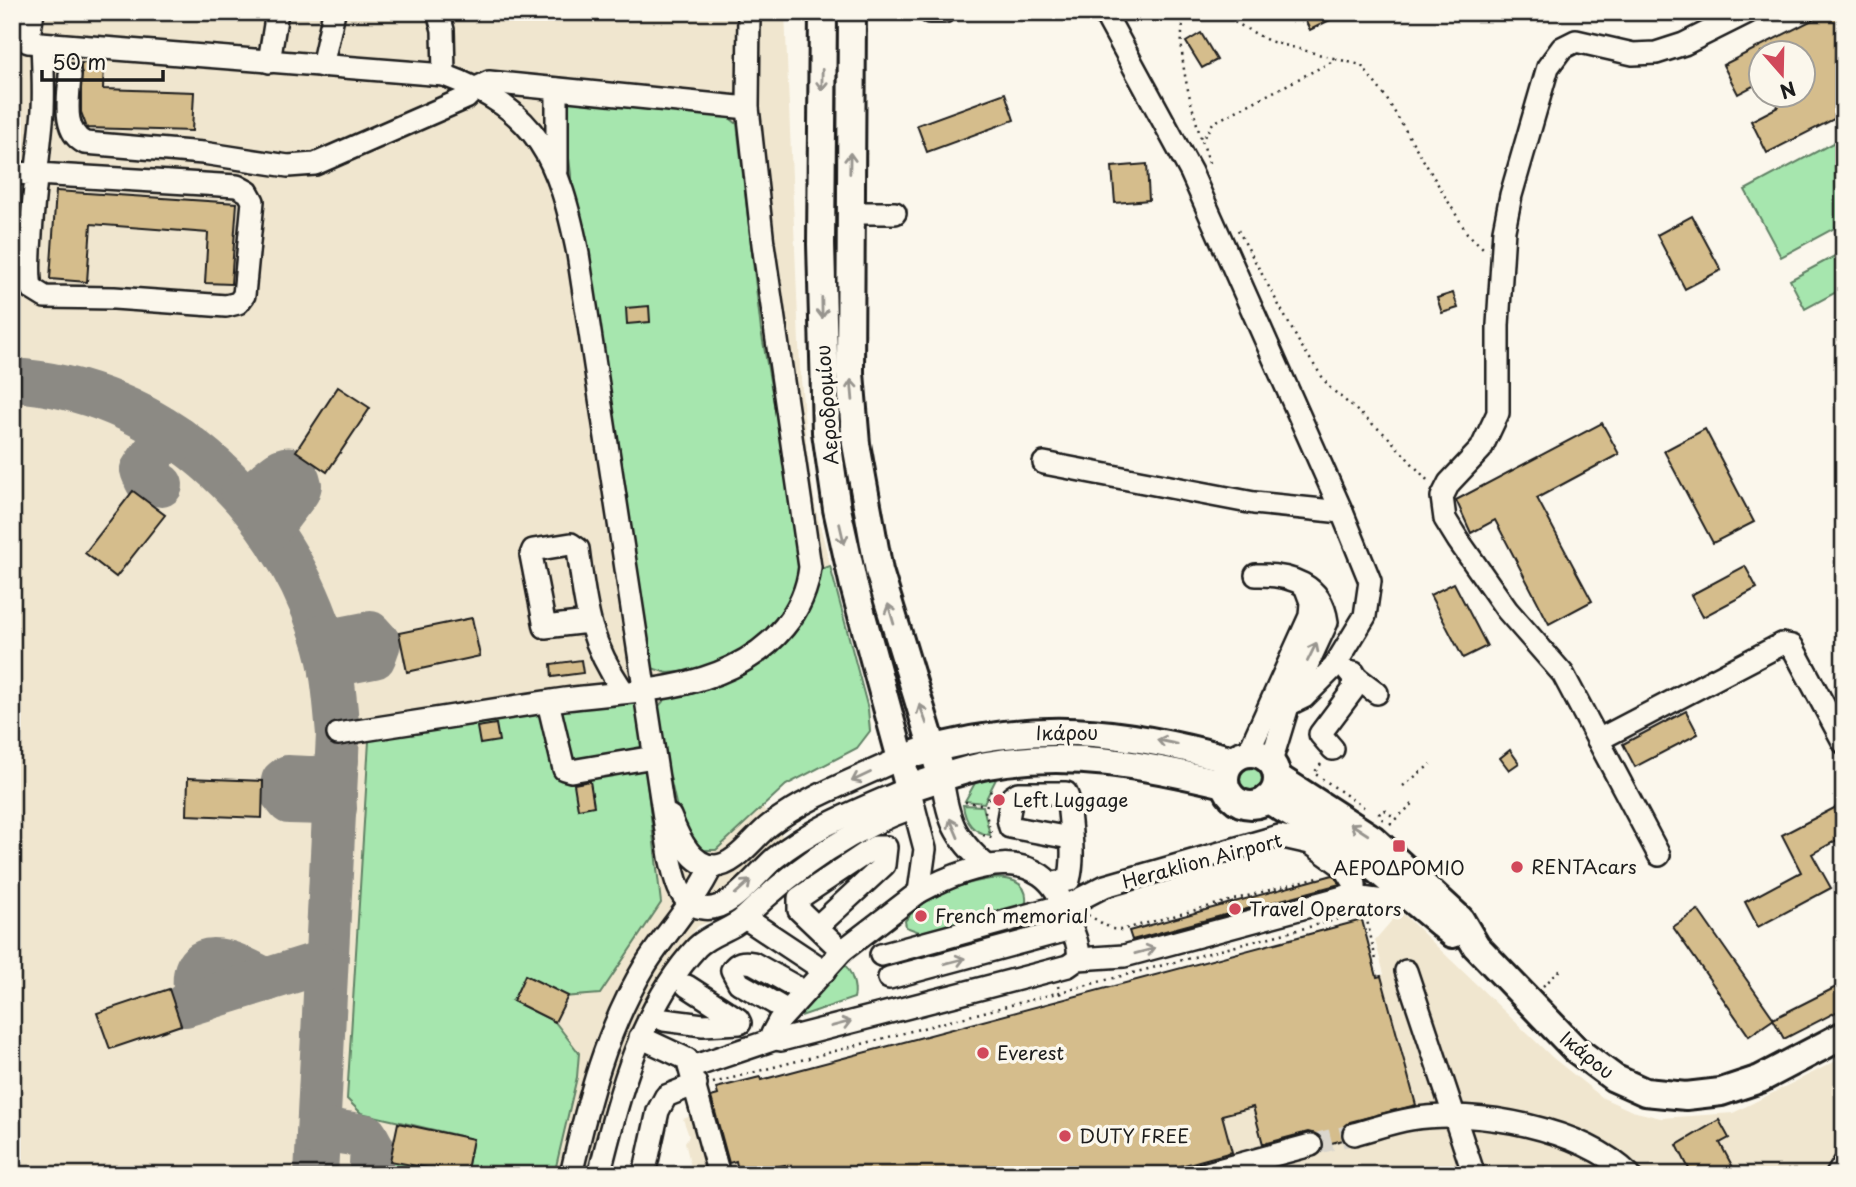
<svg xmlns="http://www.w3.org/2000/svg" width="1856" height="1187" font-family="'Playpen Sans',sans-serif">
  <style>
    .built { fill: #f0e6cf }
    .green { fill: #a6e6ae; stroke: #618165; stroke-width: 2 }
    .lines { fill: none; stroke-linecap: round; stroke-linejoin: round }
    .taxiway { stroke: #8c8a84; stroke-width: 44 }
    .building { fill: #d5bd8c; stroke: #1c1c1c; stroke-width: 2 }
    .minor-tunnel { stroke: #dad6cd; stroke-width: 21; stroke-dasharray: 21 10; stroke-linecap: butt }
    .minor-casing { stroke: #1c1c1c; stroke-width: 26 }
    .major-casing { stroke: #1c1c1c; stroke-width: 32 }
    .path { stroke: #1c1c1c; stroke-width: 2.5; stroke-dasharray: 2 5; stroke-linecap: butt }
    .minor { stroke: #fbf7ec; stroke-width: 21 }
    .major { stroke: #fbf7ec; stroke-width: 26 }
    .oneway { stroke: #97948e }
    .poi-dot { fill: #d1495b; stroke: #fbf7ec; stroke-width: 2.5 }
    .labels { text-anchor: middle; stroke-width: 7; stroke-linejoin: round; paint-order: stroke }
    .street-label { font-size: 19px; fill: #1c1c1c; stroke: #fbf7ec }
    .poi-label { font-size: 19px; fill: #1c1c1c; stroke: #fbf7ec; text-anchor: start }
  </style>
  <rect width="100%" height="100%" fill="#fbf7ec"/>
  <filter id="ink" filterUnits="userSpaceOnUse"><feTurbulence type="fractalNoise" baseFrequency=".0143" numOctaves="2"/><feDisplacementMap in="SourceGraphic" scale="14" xChannelSelector="R" yChannelSelector="G"/><feConvolveMatrix kernelMatrix="1 2 1 2 8 2 1 2 1" color-interpolation-filters="sRGB"/></filter>
  <g filter="url(#ink)">
    <!-- built -->
    <g class="built">
      <path d="M12,12H785L800,367L807,451L815,506L871,724L867,737L857,748L792,780L761,805L794,852L730,914L698,926L661,974L626,1041L584,1175H12Z"/>
      <path d="M1400,911L1553,1058L1603,1098L1632,1111L1661,1118L1733,1113L1844,1057V1175H693L685,1142L689,1136L683,1119L694,1115L700,1099L718,1095L716,1088L760,1077L762,1080L1362,920L1377,977L1384,974L1375,940Z"/>
    </g>
    <!-- green -->
    <g class="green">
      <path d="M574,98L725,114L737,124L761,330L799,543L801,571L790,604L773,629L750,650L694,671L667,673L649,667L573,190L563,110L567,101Z"/>
      <path d="M1844,137V223L1781,257L1745,190Z"/>
      <path d="M1844,251V288L1805,309L1790,280Z"/>
      <path d="M830,566L868,709L870,731L857,748L786,785L716,850H704L693,842L677,808L658,727V707L667,697L738,673L819,570Z"/>
      <path d="M625,697L638,705L661,903L600,994L513,1001L555,1022L579,1053L577,1077L554,1175H466L473,1139L361,1113L347,1099L369,741L372,737Z"/>
      <circle cx="1250" cy="779" r="14"/>
      <path d="M998,775L984,803L965,801L975,783Z"/>
      <path d="M963,805L983,806L990,835C973,833 965,822 963,805Z"/>
      <path d="M990,879C1007,877 1028,880 1026,902L1024,905L922,933L906,927L905,921C923,895 960,884 990,879Z"/>
      <path d="M842,963C851,968 857,988 854,998L801,1016L799,1011Z"/>
      <path d="M390,1161L458,1175H383Z"/>
    </g>
    <g class="lines">
      <!-- taxiway -->
      <g class="taxiway">
        <path d="M12,380C159,389 277,498 322,634C333,666 335,701 338,734L316,1175"/>
        <path d="M161,485L146,480L142,470C153,456 159,438 179,439"/>
        <path d="M242,492C244,492 251,493 253,492C267,486 292,447 300,485L298,491L270,528"/>
        <path d="M323,636L334,640L370,633L379,643L374,657L338,664L331,671"/>
        <path d="M335,808L325,803L289,802L281,792L283,781L288,777C310,778 328,783 337,760"/>
        <path d="M205,999L195,988C190,937 245,969 266,980"/>
        <path d="M185,1005L317,964L326,969"/>
        <path d="M318,1135L333,1131L366,1136L372,1147L371,1164"/>
      </g>
    </g>
    <!-- building -->
    <g class="building">
      <path d="M1301,12H1346L1310,30Z"/>
      <path d="M1828,12H1844V114L1767,153L1751,121L1778,107L1772,94H1803V52H1761V82L1738,94L1723,65Z"/>
      <path d="M1201,33L1217,60L1202,68L1186,42Z"/>
      <path d="M81,63L104,64L103,89L194,92L192,131L87,128L81,112Z"/>
      <path d="M1005,93L1014,120L927,152L917,125Z"/>
      <path d="M1147,164L1149,200L1115,203L1112,167Z"/>
      <path d="M56,191L237,203L231,284L205,283L208,233L91,224L87,282L50,279Z"/>
      <path d="M1692,216L1721,270L1685,289L1657,235Z"/>
      <path d="M1453,293L1458,308L1442,313L1437,298Z"/>
      <path d="M649,306L650,322L627,324L626,308Z"/>
      <path d="M338,387L370,408L327,472L296,451Z"/>
      <path d="M1602,423L1619,454L1537,498L1592,601L1549,624L1495,520L1471,533L1456,500Z"/>
      <path d="M1705,429L1754,522L1713,543L1664,451Z"/>
      <path d="M133,491L165,515L116,577L85,553Z"/>
      <path d="M1745,566L1757,588L1703,617L1691,595Z"/>
      <path d="M1454,583L1487,646L1463,658L1430,595Z"/>
      <path d="M472,618L480,656L407,672L399,633Z"/>
      <path d="M581,660L583,673L552,677L551,664Z"/>
      <path d="M1686,711L1698,734L1635,767L1623,744Z"/>
      <path d="M496,724L499,741L480,744L477,727Z"/>
      <path d="M1510,750L1519,763L1509,770L1500,758Z"/>
      <path d="M188,778L263,781L262,818L187,815Z"/>
      <path d="M590,781L594,806L578,809L574,784Z"/>
      <path d="M1844,803V836L1812,854L1831,888L1758,927L1745,902L1801,872L1782,835Z"/>
      <path d="M1333,875L1340,884L1132,940L1129,931Z"/>
      <path d="M1698,910L1774,1019L1749,1036L1673,927Z"/>
      <path d="M1362,920L1377,977L1381,976L1416,1105L1350,1122L1342,1130L1343,1140L1324,1145L1320,1135L1308,1132L1263,1144L1253,1107L1222,1115L1232,1152L1148,1175H788L785,1165L739,1175L736,1161L729,1163L711,1097L718,1095L716,1088L760,1077L761,1080Z"/>
      <path d="M525,975L568,996L555,1022L513,1001Z"/>
      <path d="M1844,983V1008L1784,1039L1773,1019Z"/>
      <path d="M169,989L181,1025L110,1049L97,1013Z"/>
      <path d="M1719,1120L1729,1138L1720,1143L1737,1175H1692L1677,1145Z"/>
      <path d="M398,1123L473,1139L466,1175L390,1161Z"/>
    </g>
    <g class="lines">
      <!-- minor-tunnel -->
      <path class="minor-tunnel" d="M1311,1145L1354,1134"/>
      <!-- minor casing -->
      <g class="minor-casing">
        <g id="minor">
          <path d="M33,12L28,42L444,75C539,110 559,160 578,254L670,857C675,876 678,904 702,908C730,913 756,874 775,858C814,826 864,808 909,788L925,849L919,892L842,951L779,1021L772,1034L775,1039"/>
          <path d="M438,12L443,30L444,75"/>
          <path d="M929,12H944"/>
          <path d="M1104,12L1191,172L1342,512L1370,581L1365,616L1334,667L1304,697L1267,715"/>
          <path d="M269,62L277,12"/>
          <path d="M322,66L334,12"/>
          <path d="M70,75C69,97 61,131 85,143L203,153L288,166L315,164L466,98L476,88L489,82L748,108"/>
          <path d="M557,171V89"/>
          <path d="M12,173L37,174L237,186L248,192L253,201L244,295L238,303L226,306L114,298L45,297L32,289C23,267 41,143 43,110C44,88 43,66 42,44"/>
          <path d="M850,213H895"/>
          <path d="M1044,463L1254,503L1342,512"/>
          <path d="M1256,575C1290,574 1322,584 1327,622L1288,706L1271,762"/>
          <path d="M588,622L545,627L531,555L533,550L571,544L578,549C586,609 588,639 623,691"/>
          <path d="M1349,672L1377,693"/>
          <path d="M548,702L564,769L571,771L654,757"/>
          <path d="M338,734C413,722 489,710 565,699C620,692 681,692 732,667C772,648 805,613 810,567L763,244L748,108L749,12"/>
          <path d="M1598,740L1782,644L1792,646L1844,743"/>
          <path d="M1333,749L1320,734L1353,690L1354,673"/>
          <path d="M1248,753L1310,616L1311,602L1305,586"/>
          <path d="M942,778C948,821 954,837 987,866"/>
          <path d="M670,816C677,834 691,867 715,866C735,866 755,836 770,825C808,796 859,778 901,758"/>
          <path d="M1659,855L1563,674L1507,610L1458,540L1445,519L1442,497L1449,483L1481,449L1498,413V325L1504,230L1511,195L1548,67L1562,48L1576,41L1633,54L1656,53L1684,44L1748,12"/>
          <path d="M1054,883L1069,880C1076,855 1069,823 1068,798L1066,793H1018L1012,797L1008,819L1010,827L1070,838"/>
          <path d="M919,892C970,865 1043,839 1066,913C1070,926 1081,945 1078,959"/>
          <path d="M745,918L825,971"/>
          <path d="M817,927L884,865L886,847H875L799,898V910L842,951"/>
          <path d="M881,955L1072,903L1105,886L1279,836L1310,843L1345,868L1355,884V897"/>
          <path d="M1406,971L1474,1175"/>
          <path d="M889,978L1071,929"/>
          <path d="M788,1011L739,983L732,970C738,962 743,961 753,963L805,992"/>
          <path d="M664,1020L703,1025L740,1023L738,1019L687,986"/>
          <path d="M640,1037L687,1059L719,1175"/>
          <path d="M692,1067L775,1039L781,1040L1053,970L1068,966L1078,959L1124,956L1347,896L1391,902L1403,893"/>
          <path d="M1354,1134C1373,1129 1392,1122 1411,1119C1476,1108 1582,1128 1630,1175"/>
          <path d="M571,1175C588,1101 606,1029 646,964C667,931 695,902 712,866"/>
          <path d="M599,1175C619,1096 640,1008 697,947C711,933 733,930 746,916C794,869 849,830 914,807"/>
          <path d="M644,1175L658,1111L666,1096L696,1084"/>
          <path d="M1200,1175L1311,1145"/>
          <path d="M1837,1175L1844,1164"/>
        </g>
      </g>
      <!-- major casing -->
      <g class="major-casing">
        <g id="major">
          <path d="M823,12L821,244L826,432L837,509L854,586L909,788C935,780 961,770 987,765C1069,750 1145,765 1225,784"/>
          <path d="M852,12L850,373L856,444L879,571L942,778"/>
          <circle cx="1251" cy="779" r="26"/>
          <path d="M918,753C1032,719 1121,729 1233,760"/>
          <path d="M1277,777L1373,839L1460,919L1476,946L1575,1049L1614,1078L1645,1092L1686,1096L1721,1092L1760,1079L1844,1035"/>
          <path d="M1267,799L1358,854L1453,934"/>
        </g>
      </g>
      <!-- path -->
      <g class="path">
        <path d="M1185,12C1175,56 1190,97 1201,139"/>
        <path d="M1216,12L1269,41L1337,59"/>
        <path d="M1209,163L1202,140L1213,123L1337,59L1361,65L1385,96L1467,233L1483,248"/>
        <path d="M1238,230L1300,344L1329,387L1388,437L1428,481"/>
        <path d="M1321,764L1314,773L1365,808"/>
        <path d="M1403,786L1431,764"/>
        <path d="M965,802L985,805"/>
        <path d="M1220,806L1239,816H1252"/>
        <path d="M1383,820L1379,814L1385,810L1396,819"/>
        <path d="M1390,824L1416,801"/>
        <path d="M991,833L985,811L992,786"/>
        <path d="M983,835L993,838"/>
        <path d="M1088,915L1112,929L1121,930L1322,876"/>
        <path d="M1366,916L1376,960L1373,963"/>
        <path d="M1058,986L1062,1000"/>
        <path d="M1543,986L1561,970"/>
        <path d="M713,1083L1343,918"/>
      </g>
      <!-- minor -->
      <use href="#minor" class="minor"/>
      <!-- major -->
      <use href="#major" class="major"/>
    </g>
    <!-- one-way arrows -->
    <defs><path id="oneway-shaft" d="M-6 0H5M1.5-3L5.5 0L1.5 3" fill="none" stroke-width="1.6" stroke-linecap="round" stroke-linejoin="round" transform="scale(1.75)"/></defs>
    <g class="oneway">
      <use href="#oneway-shaft" transform="translate(822 80) rotate(91)"/>
      <use href="#oneway-shaft" transform="translate(850 163) rotate(-89)"/>
      <use href="#oneway-shaft" transform="translate(822 308) rotate(89)"/>
      <use href="#oneway-shaft" transform="translate(852 390) rotate(-95)"/>
      <use href="#oneway-shaft" transform="translate(842 534) rotate(77)"/>
      <use href="#oneway-shaft" transform="translate(891 614) rotate(-106)"/>
      <use href="#oneway-shaft" transform="translate(1312 652) rotate(-64)"/>
      <use href="#oneway-shaft" transform="translate(923 714) rotate(-110)"/>
      <use href="#oneway-shaft" transform="translate(1167 742) rotate(-168)"/>
      <use href="#oneway-shaft" transform="translate(861 777) rotate(155)"/>
      <use href="#oneway-shaft" transform="translate(954 828) rotate(-113)"/>
      <use href="#oneway-shaft" transform="translate(1359 829) rotate(-147)"/>
      <use href="#oneway-shaft" transform="translate(743 887) rotate(-42)"/>
      <use href="#oneway-shaft" transform="translate(1145 951) rotate(-15)"/>
      <use href="#oneway-shaft" transform="translate(955 961) rotate(-15)"/>
      <use href="#oneway-shaft" transform="translate(841 1024) rotate(-15)"/>
    </g>
  </g>
  <!-- markers -->
  <g class="poi-dot">
    <circle cx="999" cy="800" r="7"/>
    <rect x="1392" y="839" width="14" height="14" rx="3.5"/>
    <circle cx="1517" cy="867" r="7"/>
    <circle cx="1235" cy="909" r="7"/>
    <circle cx="921" cy="916" r="7"/>
    <circle cx="983" cy="1053" r="7"/>
    <circle cx="1065" cy="1136" r="7"/>
  </g>
  <g class="labels">
    <!-- street labels -->
    <g class="street-label">
      <text transform="translate(827 405) rotate(-94)" y="7">Αεροδρομίου</text>
      <text x="1067" y="740">Ικάρου</text>
      <text transform="translate(1202 861) rotate(-15)" y="7">Heraklion Airport</text>
      <text transform="translate(1587 1055) rotate(39)" y="7">Ικάρου</text>
    </g>
    <!-- poi labels -->
    <g class="poi-label">
      <text x="1013" y="807">Left Luggage</text>
      <text x="1531" y="874">RENTAcars</text>
      <text x="1399" y="875" text-anchor="middle">ΑΕΡΟΔΡΟΜΙΟ</text>
      <text x="1249" y="916">Travel Operators</text>
      <text x="935" y="923">French memorial</text>
      <text x="997" y="1060">Everest</text>
      <text x="1079" y="1143">DUTY FREE</text>
    </g>
  </g>
  <!-- margin -->
  <rect width="1856" height="1187" fill="none" stroke="#fbf7ec" stroke-width="42"/>
  <rect x="21" y="21" width="1814" height="1145" fill="none" stroke="#1c1c1c" stroke-width="2.5" filter="url(#ink)"/>
  <!-- north arrow -->
  <g transform="translate(1782 74) rotate(160)"><circle r="33" fill="#fbf7ec" stroke="#a29f99" stroke-width="2"/>
  <path d="M0-5L12 26L0 18L-12 26Z" fill="#d1495b"/>
  <text y="-10" font-size="19" font-weight="bold" text-anchor="middle" fill="#1c1c1c">N</text>
  </g>
  <!-- scale -->
  <path d="M42 70v10h121v-10" fill="none" stroke="#1c1c1c" stroke-width="3.5"/>
  <text x="52" y="70" font-size="21" fill="#1c1c1c" stroke="#fbf7ec" stroke-width="5" paint-order="stroke">50 m</text>
</svg>
